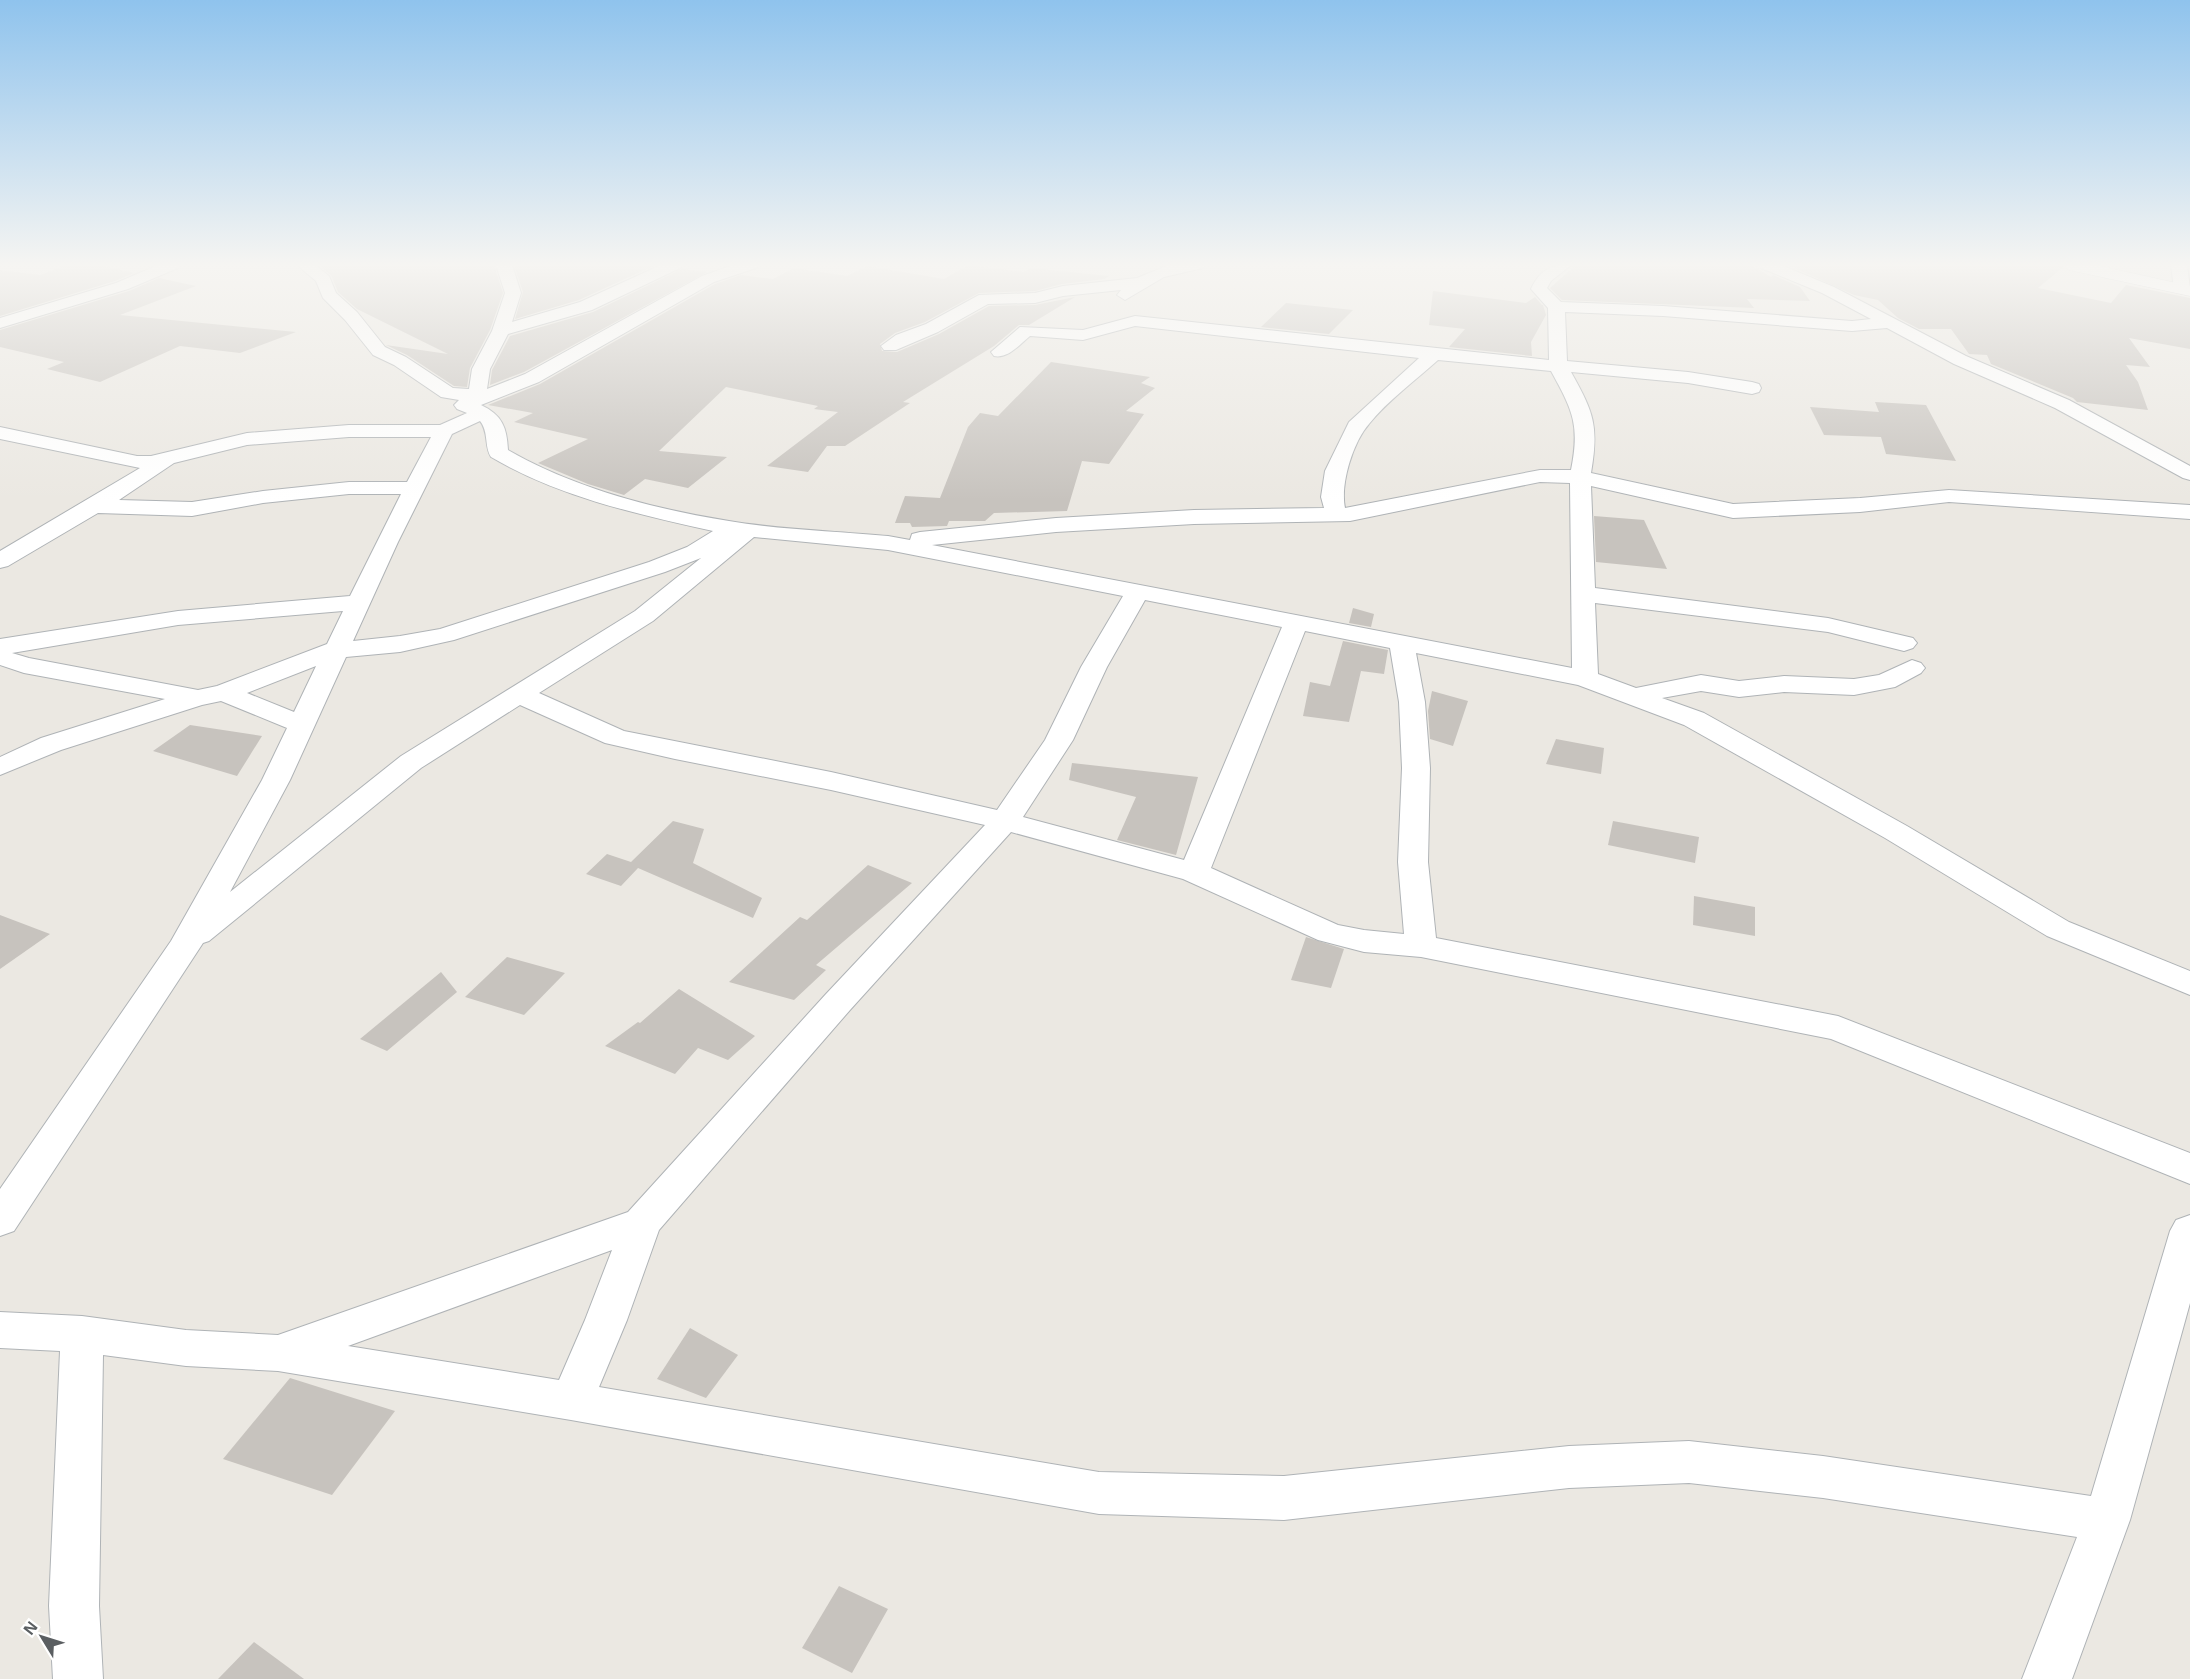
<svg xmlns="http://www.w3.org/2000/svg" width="2190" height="1679" font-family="Arial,sans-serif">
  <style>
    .building { fill: #c7c3be }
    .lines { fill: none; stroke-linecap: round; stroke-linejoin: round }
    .minor-casing { stroke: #afb3b6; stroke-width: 2 }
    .tertiary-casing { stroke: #afb3b6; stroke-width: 1 }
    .minor { fill: #fff; fill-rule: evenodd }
    .tertiary { fill: #fff; fill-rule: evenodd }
  </style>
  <rect width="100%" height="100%" fill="#ebe8e2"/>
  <!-- building -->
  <g class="building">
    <path d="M66,265H99L134,273L115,281L0,316V270L40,275Z"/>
    <path d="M319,265H494L503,293L490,330L470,368L467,387L454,386L407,355L386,345L448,354L357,309L338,292L331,275Z"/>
    <path d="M514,265H642L653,266L579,300L515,319L523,292Z"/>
    <path d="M968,265L1024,272L1031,268L1109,276L1104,279L1062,284L1035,291L979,293L925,322L895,333L880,344L882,351L897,352L939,334L989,306L1035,305L1075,297L1029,325H1019L994,346L903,402L910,403L845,446H827L808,472L767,466L838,412L814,409L818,406L726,387L659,451L727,457L688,488L645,479L624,495L588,484L538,463L588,439L514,422L533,413L488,405L540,384L715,284L741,275L773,279L794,268L847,276L867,266L944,279Z"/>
    <path d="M1576,265H1751L1771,277L1773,275L1800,287L1810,301L1747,299L1754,308L1562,300L1550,288Z"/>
    <path d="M1788,265H2059L2062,268L2038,288L2111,303L2126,285L2190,298V349L2129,338L2150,367L2126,365L2138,382L2148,410L2077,402L2073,398L1991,364L1987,355L1969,354L1951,329H1919L1898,318L1878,300L1854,295Z"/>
    <path d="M682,269L707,272L524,372L490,385L492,370L510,336L593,312Z"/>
    <path d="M159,278L196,286L120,315L296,332L240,353L180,346L100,382L47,369L64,362L0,347V330L129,291Z"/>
    <path d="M1433,291L1526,303L1535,297L1542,305H1536H1543L1546,315L1531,342L1532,356L1449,347L1465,329L1429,325Z"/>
    <path d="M1286,303L1353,310L1329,334L1261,327Z"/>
    <path d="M1051,362L1150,377L1141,383L1155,388L1126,411L1144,414L1109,464L1082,461L1067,511L994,513L985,521H949L947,526L912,527L910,523H895L905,496L940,498L968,427L980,413L998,416Z"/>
    <path d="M1875,402L1926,405L1956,461L1886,454L1881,437L1824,435L1810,407L1879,412Z"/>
    <path d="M1594,516L1644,520L1667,569L1596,562Z"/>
    <path d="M1353,608L1374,614L1371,627L1349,623Z"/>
    <path d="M1343,641L1388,650L1384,674L1361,671L1349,722L1303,716L1310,682L1330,686Z"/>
    <path d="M1432,691L1468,701L1453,746L1430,739L1428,711Z"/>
    <path d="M190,725L262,736L237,776L153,751Z"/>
    <path d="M1556,739L1604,748L1601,774L1546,764Z"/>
    <path d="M1072,763L1198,777L1176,855L1117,840L1136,797L1069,780Z"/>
    <path d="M673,821L704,829L693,863L762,898L753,918L638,868L621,886L586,874L607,854L631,862Z"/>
    <path d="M1613,821L1699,837L1695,863L1608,845Z"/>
    <path d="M868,865L912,883L816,965L826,970L794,1000L729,982L800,917L807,920Z"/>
    <path d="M1694,896L1755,907V936L1693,925Z"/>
    <path d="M0,915L50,934L0,969Z"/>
    <path d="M1306,937L1344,949L1331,988L1291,980Z"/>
    <path d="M507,957L565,973L524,1015L465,997Z"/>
    <path d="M441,972L457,992L387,1051L360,1039Z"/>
    <path d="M679,989L755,1036L728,1060L698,1048L675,1074L605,1046L638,1022L640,1023Z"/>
    <path d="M690,1328L738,1355L706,1398L657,1379Z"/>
    <path d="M290,1378L395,1411L332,1495L223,1459Z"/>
    <path d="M839,1586L888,1609L852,1673L802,1648Z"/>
    <path d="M254,1642L304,1679H218Z"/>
  </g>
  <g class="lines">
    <!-- minor casing -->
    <g class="minor-casing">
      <g id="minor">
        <path d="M158,265H180L178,268L128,289L0,328V318L116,283Z"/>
        <path d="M297,265H315L329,276L336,293L357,312L385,347L406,357L453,388L469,389L472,369L492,331L505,293L496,265H512L521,293L512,322L580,302L661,265H682L680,268L592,310L508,334L490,369L487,389L525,374L702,276L733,265H758L756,268L714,282L539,382L481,405C502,415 507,427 508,450C574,488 654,509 729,521C781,530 835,531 888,536L910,540L912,534L920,532L1056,518L1194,510L1324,508L1321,497L1325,471L1349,422L1419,358L1135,326L1083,340L1030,336C1019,345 1008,359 994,356L991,352L1020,327L1083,330L1135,316L1549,360L1548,308L1531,289C1540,270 1550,265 1571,265L1551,281L1547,288L1561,302L1663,306L1852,321L1871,319L1822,293L1761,268L1759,265H1781L1834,287L1966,356L2069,400L2190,466V480L2183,478L2055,408L1954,364L1887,328L1852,331L1663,316L1565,312L1567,361L1688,372L1752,382L1759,384L1761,388L1759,392L1752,394L1688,383L1571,372C1594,413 1599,426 1591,473L1733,504L1860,498L1949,490L2190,505V519L1949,502L1860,512L1733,518L1591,486L1595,588L1828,618L1913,638L1917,643L1913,648L1904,651L1828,632L1595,603L1598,674L1636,688L1701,675L1739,681L1784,676L1854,679L1879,675L1912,660L1921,663L1925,668L1921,673L1895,687L1854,695L1784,692L1739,697L1701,691L1662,698L1704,713L1907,826L2069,922L2190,971V995L2047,936L1885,838L1684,725L1578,685L1416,653L1425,702L1430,768L1428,862L1436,938L1838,1016L2190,1153V1184L1831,1039L1421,957L1364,952L1318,940L1183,879L1011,832L850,1010L659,1230L627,1320L599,1387L1099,1472L1284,1476L1569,1446L1689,1441L1823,1456L2091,1496L2170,1231L2176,1220L2190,1215V1303L2130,1520L2072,1679H2022L2077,1537L1823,1498L1689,1483L1569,1488L1284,1520L1099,1514L571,1420L278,1371L186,1366L103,1355L99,1606L103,1679H53L49,1606L60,1351L0,1348V1312L82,1316L186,1330L278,1335L628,1212L826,994L985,825L831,790L675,759L605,743L520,705L421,768L209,941L203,943L14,1231L0,1236V1189L171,941L262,780L287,728L221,701L202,705L61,750L0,775V757L41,738L165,699L24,673L0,665V639L178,611L350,596L401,494H349L263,503L192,516L98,513L8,566L0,568V551L140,468L0,439V427L137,456H151L247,433L349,425H440L467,413L457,409L454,405L459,400L441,397L394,365L373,355L345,320L323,298L316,281ZM1438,360L1551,371C1573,411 1580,425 1571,470H1540L1345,508C1340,484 1353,442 1369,424C1387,401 1416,380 1438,360ZM480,421C489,432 484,446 491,457C559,497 637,514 713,531L687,547L649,562L440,629L400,636L353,641L398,542L452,434ZM349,437H431L407,482H349L263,491L192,502L119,500L174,463L247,445ZM1540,482L1570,483L1572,668L932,545L1056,532L1194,524L1350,521ZM754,537L888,550L1123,596L1081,667L1045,740L997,810L831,772L624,731L539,693L653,621ZM701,558L635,611L401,756L230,892L290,780L346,657L400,652L454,640L665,572ZM1145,600L1282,627L1184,860L1023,817L1073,740L1107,667ZM343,611L327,644L217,686L198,690L29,658L12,653L178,625ZM1305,631L1390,648L1399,702L1402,768L1398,862L1404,934L1364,930L1338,925L1211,868ZM316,666L294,712L247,693ZM612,1250L585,1320L559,1380L348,1346Z"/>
        <path d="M1169,265H1205L1203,268L1164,277L1125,300L1117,295L1121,290L1063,296L1035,303L988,304L938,332L896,350H884L881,346L896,335L926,324L979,295L1035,293L1063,286L1137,278Z"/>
        <path d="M2171,265H2187L2190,288L2188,292L2182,294L2174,289Z"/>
      </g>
    </g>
    <!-- tertiary casing -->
    <g class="tertiary-casing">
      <path id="tertiary" d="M2061,265H2095L2190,286V296L2069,270Z"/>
    </g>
    <!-- minor -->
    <use href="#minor" class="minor"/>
    <!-- tertiary -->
    <use href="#tertiary" class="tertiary"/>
  </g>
  <!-- sky -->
  <linearGradient id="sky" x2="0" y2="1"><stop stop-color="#8fc3ed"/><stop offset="0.53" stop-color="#f6f5f2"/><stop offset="1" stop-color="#f6f5f2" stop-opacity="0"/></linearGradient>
  <rect width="2190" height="500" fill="url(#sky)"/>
  <!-- north arrow -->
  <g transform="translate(42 1637) rotate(308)" stroke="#ffffff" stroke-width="4.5" paint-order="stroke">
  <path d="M0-4.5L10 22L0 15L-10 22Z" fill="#5a5e61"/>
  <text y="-9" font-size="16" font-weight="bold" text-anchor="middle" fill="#5a5e61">N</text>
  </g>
</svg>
